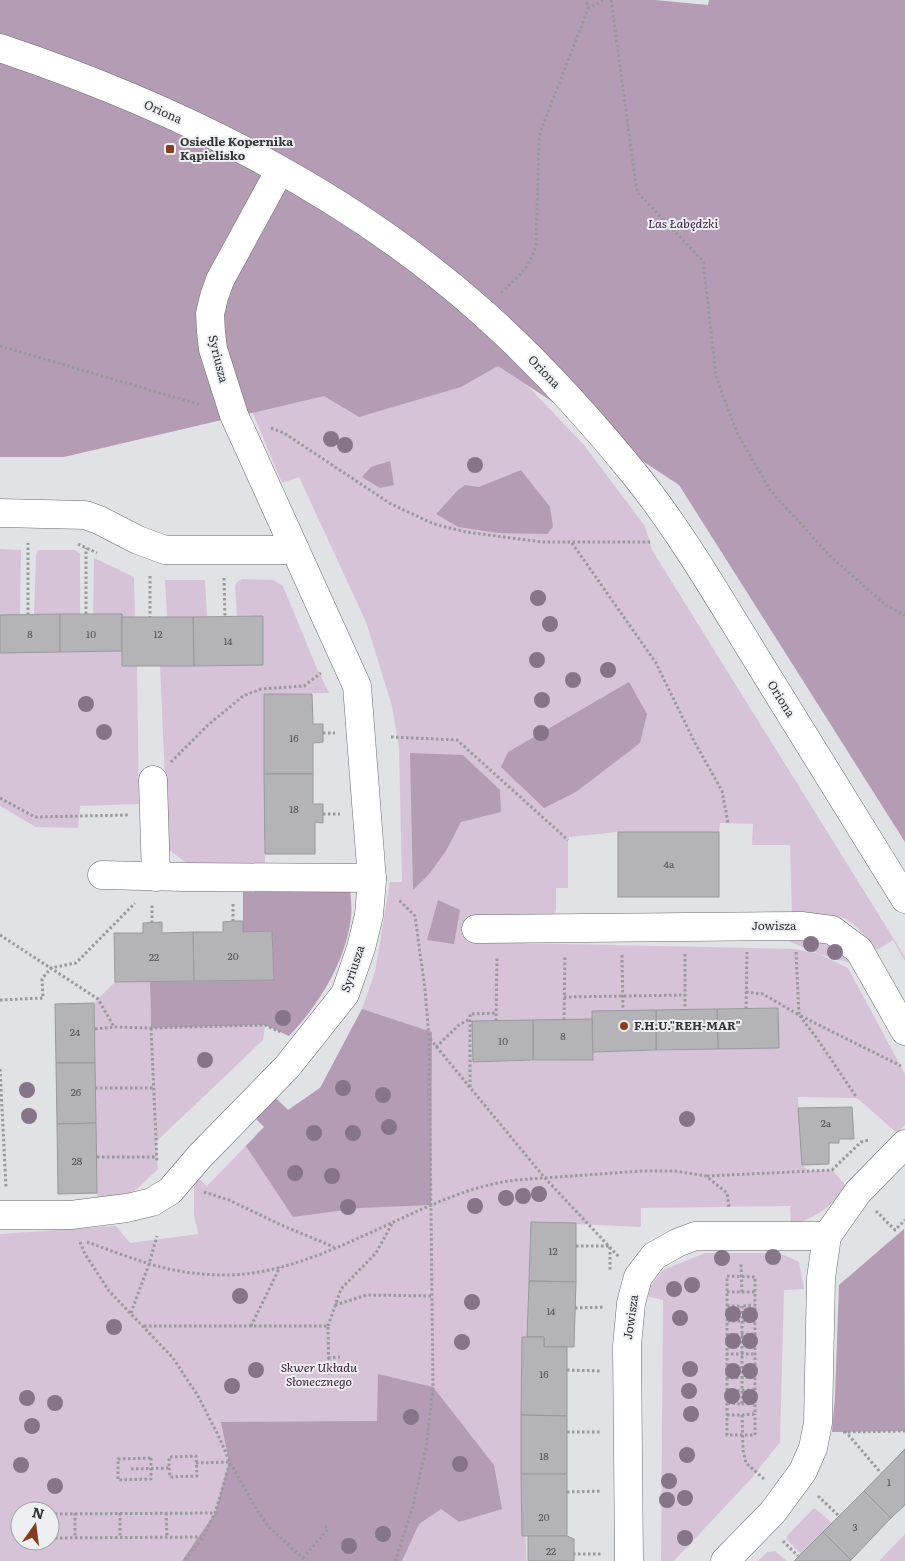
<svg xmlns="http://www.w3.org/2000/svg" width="905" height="1561" font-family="Literata,serif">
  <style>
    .green { fill: #d7c3d8; fill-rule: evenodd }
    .forest { fill: #b49cb5 }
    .building { fill: #b4b3b7; stroke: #99989b }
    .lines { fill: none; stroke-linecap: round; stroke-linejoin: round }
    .minor-casing { stroke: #6a6b6e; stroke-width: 29 }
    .path { stroke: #98999b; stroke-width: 3; stroke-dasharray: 2.5 2.5; stroke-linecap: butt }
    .minor { stroke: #fff; stroke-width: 28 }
    .tree { fill: #867489 }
    .poi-dot { fill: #853e1d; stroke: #eeeff3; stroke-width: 2 }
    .labels { text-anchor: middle; stroke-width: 4; stroke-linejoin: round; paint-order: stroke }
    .number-label { font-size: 10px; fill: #525355 }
    .street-label { font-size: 12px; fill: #323334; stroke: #eeeff3 }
    .poi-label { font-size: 12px; font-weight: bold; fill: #323334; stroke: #eeeff3; text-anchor: start }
    .park-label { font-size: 12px; font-style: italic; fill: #3b1a3d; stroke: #eeeff3 }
  </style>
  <rect width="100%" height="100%" fill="#e1e2e6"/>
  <!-- green -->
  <g class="green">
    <path d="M502,359L584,445L645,526L652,550L905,957V961L893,940L877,950C869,941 855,922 843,918C834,914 802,914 792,915L790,845H752L753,824L720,823L719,832H618L569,837L568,840V888H556V910L548,929L549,942L516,943L795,949L819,954L848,968L905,1074V1125L897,1133L857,1098L798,1097L802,1165L809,1171L832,1170L848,1188C827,1208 820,1216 791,1225L790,1206L641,1208V1227L531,1222L527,1337L522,1338L526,1561H0V1234L116,1226L130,1243L198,1234L194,1214V1175L207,1186L264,1127L274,1096L288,1110L320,1088L362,1009L375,972L390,882H402L399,748L392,706L366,622L299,477L282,483L241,385ZM778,1008V1048L592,1052L571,1060L473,1062L592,1019V1011ZM20,1511H50V1541H20Z"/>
    <path d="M0,549L21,550L20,615H0Z"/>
    <path d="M38,550H75L80,554V614L34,615L36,555Z"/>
    <path d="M94,558L134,577L135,617H122L121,614H93Z"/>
    <path d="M242,579L273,580L283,586L315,664L329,693L264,694L265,865H189L168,849L160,666L263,665V617L237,616L235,586L237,582Z"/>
    <path d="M165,580H205L207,617H167Z"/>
    <path d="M122,651V666H137L139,804L80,806L78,828L36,827L0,806V653Z"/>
    <path d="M817,939L835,944L854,964L819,954L786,940Z"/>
    <path d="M115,982H150L151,1028L265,1025L263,1040L156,1142L158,1169L137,1189L125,1196L97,1198L94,1003Z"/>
    <path d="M705,1253H779L799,1262L804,1289L784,1290L780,1442L751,1479L674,1561H661L663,1300L643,1295L663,1270Z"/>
    <path d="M813,1509H816L832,1523L801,1554L787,1540V1536Z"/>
    <path d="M905,1534V1561H879Z"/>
    <path d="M775,1551L787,1561H758L767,1552Z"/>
  </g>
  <!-- forest -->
  <g class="forest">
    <path d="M0,0H655L708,5L709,0H905V842L679,485L498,366L461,387L359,417L324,396L64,457H0Z"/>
    <path d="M390,461L394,485L380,488L362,477L371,467Z"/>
    <path d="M521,470L550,507L553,527L547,534L498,533L458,527L436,514L458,490L465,485L479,487Z"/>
    <path d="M629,682L647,714L640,743L576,792L544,808L501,767L508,752Z"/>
    <path d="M410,753L463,755L500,790L501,812L461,822L446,851L430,873L413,890Z"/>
    <path d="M243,890H350C351,899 352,908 351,917C346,961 319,1005 289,1036L265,1025L151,1028L150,982L274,980L272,932H243Z"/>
    <path d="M438,900L460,910L454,944L427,940Z"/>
    <path d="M362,1009L432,1032L431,1205L360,1208L293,1217L246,1146L264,1127L252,1115L274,1096L288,1110L320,1088Z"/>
    <path d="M904,1229L905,1431L832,1432L835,1396L839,1285Z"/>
    <path d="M378,1374L433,1387L494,1465L502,1509L459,1522L441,1509L419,1524L402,1561H182L215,1513L229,1462L221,1422L377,1421Z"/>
  </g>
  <!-- building -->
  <g class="building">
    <path d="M60,614V652L0,653V615Z"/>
    <path d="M60,614H122V651L60,652Z"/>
    <path d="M263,616V665L194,666L193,617Z"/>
    <path d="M122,617H193L194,666H122Z"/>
    <path d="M264,694H312L313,724H323V742L313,743V774H264Z"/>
    <path d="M264,774H313V804H323V823L315,822V854H265Z"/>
    <rect x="618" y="832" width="101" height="65"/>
    <path d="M233,921H243V932L272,931L274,980L194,981L193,932H223V922Z"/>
    <path d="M162,922V933L193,932L194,981L115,982L114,933H143V923Z"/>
    <path d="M94,1003L95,1063H56L55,1004Z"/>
    <path d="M778,1008L779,1048L718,1049L717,1009Z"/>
    <path d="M717,1009L718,1049L656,1050V1010Z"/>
    <path d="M656,1010V1050L592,1052V1011Z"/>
    <path d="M592,1019L593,1060H533V1020Z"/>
    <path d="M533,1020V1060L473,1062L472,1021Z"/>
    <path d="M56,1063H95L96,1123L57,1124Z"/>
    <path d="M852,1107L854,1139H839V1143H829V1164L802,1165L798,1108Z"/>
    <path d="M96,1123L97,1193L58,1194L57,1124Z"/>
    <path d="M531,1222L576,1223V1282L529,1281Z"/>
    <path d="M529,1281L576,1282L574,1347H544V1337H527Z"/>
    <path d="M522,1337H544V1347H567V1416L521,1415Z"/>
    <path d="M521,1415L567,1416V1474H521Z"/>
    <path d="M905,1449V1505L891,1518L864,1491Z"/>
    <path d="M521,1474H567V1536H522Z"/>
    <path d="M864,1491L891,1518L851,1560L823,1532Z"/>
    <path d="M823,1532L851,1560L850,1561H794Z"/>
    <path d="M528,1536H567L574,1539V1561H528Z"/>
  </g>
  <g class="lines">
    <!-- minor casing -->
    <g class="minor-casing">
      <g id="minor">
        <path d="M0,48C173,106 345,190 482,312C538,362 589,418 636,476C680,531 716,593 753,653C803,735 854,817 905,899"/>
        <path d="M0,513L85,515L99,520L138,540L165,550H295"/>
        <path d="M153,780L156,877"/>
        <path d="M102,875L184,877L372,878"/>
        <path d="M476,929L801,926L832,930L859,950L905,1031"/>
        <path d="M0,1215H71L127,1208L152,1202L170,1191L200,1156L287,1067L345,994L361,948L369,915L372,880L357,686L234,415L213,349L211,332L210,314L214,297L220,280L280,170"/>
        <path d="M629,1561L627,1346L631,1303L638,1277L654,1256L677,1243L695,1236H827"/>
        <path d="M725,1561L773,1512L803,1471L813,1448L818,1423L821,1278L827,1236L858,1192L905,1144"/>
      </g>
    </g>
    <!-- path -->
    <g class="path">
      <path d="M611,0L637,192L703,261L716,376L737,433L770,490L831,557L887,606L905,615"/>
      <path d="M588,9L603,0"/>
      <path d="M501,293C518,276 531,268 536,244L539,145L541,130L588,9L587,0"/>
      <path d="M0,346L201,405"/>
      <path d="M271,428L284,433L391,504L434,524L466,532L542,542H651"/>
      <path d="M572,543L656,663L694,741L722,791L728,823"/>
      <path d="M78,544L97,553"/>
      <path d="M150,576V617"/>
      <path d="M224,578L225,617"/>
      <path d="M86,614V548"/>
      <path d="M28,615V543"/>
      <path d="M323,733H335"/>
      <path d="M391,737L457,740L568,840"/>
      <path d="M171,762L208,725L243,696L261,689L304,686L321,673"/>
      <path d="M0,798L35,817L128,815"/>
      <path d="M323,814H340"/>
      <path d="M233,904V921"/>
      <path d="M152,923V903"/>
      <path d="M0,935L98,999L114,1027L151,1028L265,1025L280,1032"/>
      <path d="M796,952L799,1015L901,1066"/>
      <path d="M685,954V1010"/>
      <path d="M622,955L623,1011"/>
      <path d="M746,992L763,994L799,1015L816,1037L857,1098"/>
      <path d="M564,997L685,995"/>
      <path d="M0,1000L43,998L42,979L51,968L76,963L135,903"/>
      <path d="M746,1009L747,952"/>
      <path d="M564,1020L565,955"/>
      <path d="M496,1021L497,957"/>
      <path d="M151,1028L157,1162"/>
      <path d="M95,1029L114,1027"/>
      <path d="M430,1039L544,1177L619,1257"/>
      <path d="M436,1047L459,1025L470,1019"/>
      <path d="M0,1069L6,1187"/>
      <path d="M470,1087V1014L496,1013"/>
      <path d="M95,1088H154"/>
      <path d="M97,1157H157"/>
      <path d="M707,1176L832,1170L861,1142L869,1140"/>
      <path d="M204,1192L229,1200L281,1225L334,1247"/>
      <path d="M876,1211L895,1230L905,1220"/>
      <path d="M80,1242L85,1254L109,1291L173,1358L198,1396L218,1435L230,1462L215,1513L203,1537L184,1561"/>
      <path d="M87,1242C121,1254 156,1269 192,1273C209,1275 229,1276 245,1274C299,1268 349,1242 398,1220C435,1203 474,1185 516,1180L642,1171H675L706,1176L727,1193L729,1208"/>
      <path d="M576,1246H610V1270"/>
      <path d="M727,1292H742L741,1263"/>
      <path d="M742,1292H755V1305L742,1306"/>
      <path d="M335,1305L367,1295L432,1296"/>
      <path d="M727,1306H742V1404L727,1403"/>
      <path d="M575,1308L604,1307"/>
      <path d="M131,1313L149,1264L157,1236"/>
      <path d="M727,1321V1276L755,1277V1292"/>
      <path d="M755,1321H727V1435H755V1414"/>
      <path d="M144,1326H328L329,1375"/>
      <path d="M251,1326L280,1267"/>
      <path d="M328,1326L341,1289L376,1253L393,1222"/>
      <path d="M726,1335L755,1334"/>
      <path d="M726,1354H755"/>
      <path d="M328,1358L340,1357"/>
      <path d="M567,1370L600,1371"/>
      <path d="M726,1378L755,1377"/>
      <path d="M755,1390V1305"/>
      <path d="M727,1391L755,1390V1403"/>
      <path d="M727,1415H742L743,1450L746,1463L764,1479"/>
      <path d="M742,1415L755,1414V1403L742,1404"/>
      <path d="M845,1431L881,1473"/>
      <path d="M567,1432H600"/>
      <path d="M843,1432L905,1431"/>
      <path d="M151,1458V1479L118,1480V1459Z"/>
      <path d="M196,1463L230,1462L258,1512L269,1527L306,1561"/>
      <path d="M131,1469L169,1468V1457L196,1456L197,1476L170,1477L169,1468"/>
      <path d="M567,1492L602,1491"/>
      <path d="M818,1496L839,1516"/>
      <path d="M75,1513V1538"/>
      <path d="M120,1513V1537"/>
      <path d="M166,1513L167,1537"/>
      <path d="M50,1514L215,1513"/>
      <path d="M50,1538L202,1537"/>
      <path d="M783,1541L798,1556"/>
      <path d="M573,1554H601"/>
      <path d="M303,1558L328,1529L325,1526"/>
      <path d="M395,1561L413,1506L426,1447L433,1387L429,1038L425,989L415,916L398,899"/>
    </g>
    <!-- minor -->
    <use href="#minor" class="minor"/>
  </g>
  <!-- trees -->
  <g class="tree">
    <circle cx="331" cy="439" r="8"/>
    <circle cx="345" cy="445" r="8"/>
    <circle cx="475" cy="465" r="8"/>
    <circle cx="538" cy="598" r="8"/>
    <circle cx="550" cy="624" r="8"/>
    <circle cx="537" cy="660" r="8"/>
    <circle cx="608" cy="670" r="8"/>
    <circle cx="573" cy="680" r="8"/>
    <circle cx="542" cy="700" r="8"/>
    <circle cx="86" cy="704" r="8"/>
    <circle cx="104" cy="732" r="8"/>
    <circle cx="541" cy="733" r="8"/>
    <circle cx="811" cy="944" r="8"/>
    <circle cx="835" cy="952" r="8"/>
    <circle cx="283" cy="1018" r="8"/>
    <circle cx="205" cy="1060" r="8"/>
    <circle cx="343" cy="1088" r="8"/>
    <circle cx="27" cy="1090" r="8"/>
    <circle cx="383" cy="1095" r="8"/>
    <circle cx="29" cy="1116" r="8"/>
    <circle cx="687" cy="1119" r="8"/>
    <circle cx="389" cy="1127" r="8"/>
    <circle cx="314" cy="1133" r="8"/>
    <circle cx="353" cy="1133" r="8"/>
    <circle cx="295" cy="1173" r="8"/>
    <circle cx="332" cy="1176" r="8"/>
    <circle cx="539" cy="1194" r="8"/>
    <circle cx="523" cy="1196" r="8"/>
    <circle cx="506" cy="1198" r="8"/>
    <circle cx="475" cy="1206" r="8"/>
    <circle cx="348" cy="1207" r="8"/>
    <circle cx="773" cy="1257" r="8"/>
    <circle cx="722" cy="1258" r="8"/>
    <circle cx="692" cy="1285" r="8"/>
    <circle cx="674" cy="1289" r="8"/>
    <circle cx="240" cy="1296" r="8"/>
    <circle cx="472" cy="1302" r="8"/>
    <circle cx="733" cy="1314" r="8"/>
    <circle cx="750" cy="1315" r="8"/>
    <circle cx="680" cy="1318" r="8"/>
    <circle cx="114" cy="1327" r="8"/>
    <circle cx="733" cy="1341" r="8"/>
    <circle cx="750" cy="1341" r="8"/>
    <circle cx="462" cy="1342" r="8"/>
    <circle cx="690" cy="1369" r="8"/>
    <circle cx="256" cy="1370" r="8"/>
    <circle cx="733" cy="1371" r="8"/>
    <circle cx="750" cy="1371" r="8"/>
    <circle cx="232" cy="1386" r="8"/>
    <circle cx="689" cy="1391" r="8"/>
    <circle cx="732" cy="1396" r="8"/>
    <circle cx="750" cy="1397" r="8"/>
    <circle cx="27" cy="1398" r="8"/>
    <circle cx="55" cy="1403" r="8"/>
    <circle cx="691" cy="1414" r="8"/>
    <circle cx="411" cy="1417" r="8"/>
    <circle cx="32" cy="1426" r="8"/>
    <circle cx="687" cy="1455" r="8"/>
    <circle cx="460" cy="1464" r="8"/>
    <circle cx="21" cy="1465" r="8"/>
    <circle cx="669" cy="1481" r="8"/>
    <circle cx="55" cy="1486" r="8"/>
    <circle cx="685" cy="1498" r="8"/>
    <circle cx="667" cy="1500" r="8"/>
    <circle cx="383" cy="1534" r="8"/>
    <circle cx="685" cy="1538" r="8"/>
    <circle cx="349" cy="1546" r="8"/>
  </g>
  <!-- markers -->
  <g class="poi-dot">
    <rect x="165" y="144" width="10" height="10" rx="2.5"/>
    <circle cx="624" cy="1026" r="5"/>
  </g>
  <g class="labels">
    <!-- number labels -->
    <g class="number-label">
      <text x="30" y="638">8</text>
      <text x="91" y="638">10</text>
      <text x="158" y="638">12</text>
      <text x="228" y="645">14</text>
      <text x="294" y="742">16</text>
      <text x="294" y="813">18</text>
      <text x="669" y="868">4a</text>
      <text x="233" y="960">20</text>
      <text x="154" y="961">22</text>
      <text x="75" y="1036">24</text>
      <text x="563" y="1040">8</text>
      <text x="503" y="1045">10</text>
      <text x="76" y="1096">26</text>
      <text x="826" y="1127">2a</text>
      <text x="77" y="1165">28</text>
      <text x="553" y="1255">12</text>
      <text x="551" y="1315">14</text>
      <text x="544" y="1378">16</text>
      <text x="544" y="1460">18</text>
      <text x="889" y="1486">1</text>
      <text x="544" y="1521">20</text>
      <text x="855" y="1531">3</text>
      <text x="551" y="1555">22</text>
    </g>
    <!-- street labels -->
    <g class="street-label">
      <text transform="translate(163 112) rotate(24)" y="4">Oriona</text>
      <text transform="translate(218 359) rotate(76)" y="4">Syriusza</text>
      <text transform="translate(544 372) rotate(46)" y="4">Oriona</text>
      <text transform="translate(781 699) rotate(58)" y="4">Oriona</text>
      <text x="774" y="930">Jowisza</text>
      <text transform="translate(353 969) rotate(-71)" y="4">Syriusza</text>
      <text transform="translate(631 1317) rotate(-82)" y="4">Jowisza</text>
    </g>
    <!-- poi labels -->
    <g class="poi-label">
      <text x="180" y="146">Osiedle Kopernika<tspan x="180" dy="14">Kąpielisko</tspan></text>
      <text x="634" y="1030">F.H.U."REH-MAR"</text>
    </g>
    <!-- park labels -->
    <g class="park-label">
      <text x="683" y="228">Las Łabędzki</text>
      <text x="319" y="1372">Skwer Układu<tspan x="319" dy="14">Słonecznego</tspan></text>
    </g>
  </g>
  <!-- north arrow -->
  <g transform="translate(35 1526) rotate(14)"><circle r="24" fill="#eeeff3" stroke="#a3a4a7"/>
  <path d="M0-4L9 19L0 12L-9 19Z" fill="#853e1d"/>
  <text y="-8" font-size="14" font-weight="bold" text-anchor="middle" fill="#323334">N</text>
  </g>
</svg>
